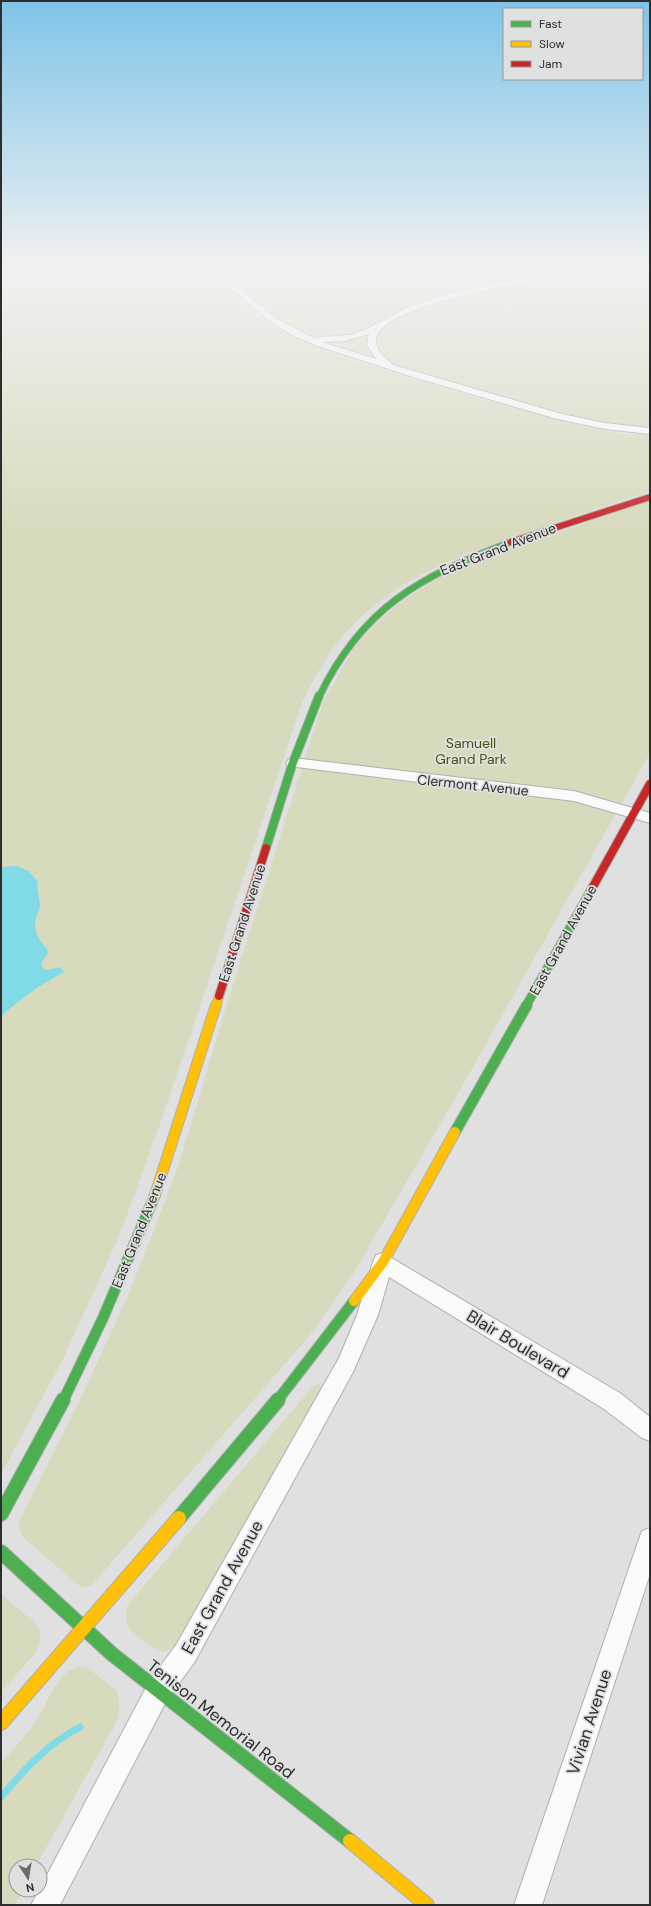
<svg xmlns="http://www.w3.org/2000/svg" width="651" height="1906" font-family="'DM Sans',sans-serif">
  <style>
    .green { fill: #d7dabc }
    .water { fill: #80dbe7 }
    .lines { fill: none; stroke-linecap: round; stroke-linejoin: round }
    .stream { stroke: #80dbe7; stroke-width: 7 }
    .street-casing { stroke: #aeafaf; stroke-width: 2 }
    .fast-far3-casing { stroke: #aeafaf; stroke-width: 8 }
    .fast-far2-casing { stroke: #aeafaf; stroke-width: 10 }
    .fast-far1-casing { stroke: #aeafaf; stroke-width: 12 }
    .fast-casing { stroke: #aeafaf; stroke-width: 16 }
    .slow-far2-casing { stroke: #aeafaf; stroke-width: 10 }
    .slow-far1-casing { stroke: #aeafaf; stroke-width: 12 }
    .slow-casing { stroke: #aeafaf; stroke-width: 16 }
    .jam-far1-casing { stroke: #aeafaf; stroke-width: 8 }
    .jam-casing { stroke: #aeafaf; stroke-width: 10 }
    .street { fill: #fafafa; fill-rule: evenodd }
    .fast-far3 { stroke: #4caf50; stroke-width: 6 }
    .fast-far2 { stroke: #4caf50; stroke-width: 8 }
    .fast-far1 { stroke: #4caf50; stroke-width: 10 }
    .fast { stroke: #4caf50; stroke-width: 14 }
    .slow-far2 { stroke: #ffc107; stroke-width: 8 }
    .slow-far1 { stroke: #ffc107; stroke-width: 10 }
    .slow { stroke: #ffc107; stroke-width: 14 }
    .jam-far1 { stroke: #c62828; stroke-width: 6 }
    .jam { stroke: #c62828; stroke-width: 8 }
    .labels { text-anchor: middle; stroke-width: 3.5; stroke-linejoin: round; paint-order: stroke }
    .street-label { font-size: 14px; fill: #2d2e2d; stroke: #dee1df }
    .park-label { font-size: 14px; fill: #4e510b; stroke: #dee1df }
    .near-street-label { font-size: 17px; fill: #2d2e2d; stroke: #dee1df }
  </style>
  <rect width="100%" height="100%" fill="#dfe0df"/>
  <!-- green -->
  <g class="green">
    <path d="M1,269H199C226,285 247,312 275,328C313,348 354,361 394,373C437,386 479,399 522,410C564,421 607,435 650,435V491C610,504 571,517 532,531C465,553 398,576 349,629C329,650 316,675 303,700L161,1121L120,1234L62,1361L1,1474Z"/>
    <path d="M219,269H650V426C601,425 552,410 505,397C453,383 402,369 351,350C329,342 306,333 285,322C260,308 243,284 219,269Z"/>
    <path d="M650,501V753L461,1088L353,1274L311,1334L97,1579L91,1585L82,1588L25,1539L20,1531L19,1521L85,1389L127,1298L154,1230L178,1167L227,1004L323,702L355,646L382,618L405,599L442,576L472,562Z"/>
    <path d="M320,1383L321,1391L175,1647C170,1650 166,1652 161,1651C152,1649 130,1632 127,1624C125,1618 126,1612 127,1606L314,1385Z"/>
    <path d="M1,1594L36,1624C48,1643 33,1656 20,1670C14,1677 7,1685 1,1692Z"/>
    <path d="M85,1666L116,1690C121,1700 120,1712 116,1722L36,1866H16V1890H23L15,1905H1V1764C12,1750 25,1737 35,1723C50,1703 54,1668 85,1666Z"/>
  </g>
  <!-- water -->
  <path class="water" d="M17,866L29,871L38,882C36,891 40,897 40,906C40,910 38,911 37,915C32,929 38,939 47,949L48,953L41,963L43,968L47,970L60,967L64,972L38,987L9,1009L1,1017V867Z"/>
  <g class="lines">
    <!-- stream -->
    <path class="stream" d="M1,1797C25,1769 47,1744 80,1727"/>
    <!-- street casing -->
    <g class="street-casing">
      <g id="street">
        <path d="M203,269H212L220,273L277,319L316,339C319,335 345,337 354,334C377,326 396,311 419,303C494,278 572,269 650,271V275C618,275 585,275 553,279C524,282 375,306 376,341C376,352 386,358 393,365L562,414L605,423L650,428V434L605,429L557,419L413,377L318,346L290,334L271,322L224,283ZM369,334L367,345L376,359L322,342L344,341Z"/>
        <path d="M293,758L574,791L650,813V823L574,801L288,766L286,763L288,760Z"/>
        <path d="M383,1253L620,1393L650,1417V1441L642,1438L604,1409L389,1277L378,1315L353,1372L194,1663L168,1698L60,1905H31L150,1680L176,1645L339,1358L357,1315L373,1262L376,1255Z"/>
        <path d="M650,1528V1574L542,1905H514L639,1539L642,1531Z"/>
      </g>
    </g>
    <!-- fast-far3 casing -->
    <g class="fast-far3-casing">
      <path id="fast-far3" d="M319,697C362,607 421,576 511,542"/>
    </g>
    <!-- fast-far2 casing -->
    <g class="fast-far2-casing">
      <g id="fast-far2">
        <path d="M266,848L292,765L319,696"/>
        <path d="M526,1006L590,892"/>
      </g>
    </g>
    <!-- fast-far1 casing -->
    <g class="fast-far1-casing">
      <g id="fast-far1">
        <path d="M455,1132L527,1005"/>
        <path d="M63,1401L103,1318L155,1195"/>
        <path d="M277,1401L354,1301"/>
      </g>
    </g>
    <!-- fast casing -->
    <g class="fast-casing">
      <g id="fast">
        <path d="M1,1514L63,1400"/>
        <path d="M179,1518L278,1400"/>
        <path d="M1,1552L112,1654L350,1841"/>
      </g>
    </g>
    <!-- slow-far2 casing -->
    <g class="slow-far2-casing">
      <path id="slow-far2" d="M216,1006L219,996"/>
    </g>
    <!-- slow-far1 casing -->
    <g class="slow-far1-casing">
      <g id="slow-far1">
        <path d="M155,1195L216,1005"/>
        <path d="M354,1301L383,1262L455,1132"/>
      </g>
    </g>
    <!-- slow casing -->
    <g class="slow-casing">
      <g id="slow">
        <path d="M1,1723L179,1518"/>
        <path d="M350,1841L427,1905"/>
      </g>
    </g>
    <!-- jam-far1 casing -->
    <g class="jam-far1-casing">
      <path id="jam-far1" d="M511,542L650,497"/>
    </g>
    <!-- jam casing -->
    <g class="jam-casing">
      <g id="jam">
        <path d="M590,892L650,784"/>
        <path d="M219,996L266,848"/>
      </g>
    </g>
    <!-- street -->
    <use href="#street" class="street"/>
    <!-- fast-far3 -->
    <use href="#fast-far3" class="fast-far3"/>
    <!-- fast-far2 -->
    <use href="#fast-far2" class="fast-far2"/>
    <!-- fast-far1 -->
    <use href="#fast-far1" class="fast-far1"/>
    <!-- fast -->
    <use href="#fast" class="fast"/>
    <!-- slow-far2 -->
    <use href="#slow-far2" class="slow-far2"/>
    <!-- slow-far1 -->
    <use href="#slow-far1" class="slow-far1"/>
    <!-- slow -->
    <use href="#slow" class="slow"/>
    <!-- jam-far1 -->
    <use href="#jam-far1" class="jam-far1"/>
    <!-- jam -->
    <use href="#jam" class="jam"/>
  </g>
  <!-- sky -->
  <linearGradient id="sky" x2="0" y2="1"><stop stop-color="#7ec4e8"/><stop offset="0.5" stop-color="#f1f1f1"/><stop offset="1" stop-color="#f1f1f1" stop-opacity="0"/></linearGradient>
  <rect width="651" height="536" fill="url(#sky)"/>
  <g class="labels">
    <!-- street labels -->
    <g class="street-label">
      <text transform="translate(498 549) rotate(-21)" y="5">East Grand Avenue</text>
      <text transform="translate(473 785) rotate(6)" y="5">Clermont Avenue</text>
      <text transform="translate(242 923) rotate(-72)" y="5">East Grand Avenue</text>
      <text transform="translate(563 940) rotate(-61)" y="5">East Grand Avenue</text>
      <text transform="translate(139 1230) rotate(-68)" y="5">East Grand Avenue</text>
    </g>
    <!-- park labels -->
    <g class="park-label">
      <text x="471" y="748">Samuell<tspan x="471" dy="16">Grand Park</tspan></text>
    </g>
    <!-- near-street labels -->
    <g class="near-street-label">
      <text transform="translate(518 1344) rotate(31)" y="6">Blair Boulevard</text>
      <text transform="translate(222 1587) rotate(-61)" y="6">East Grand Avenue</text>
      <text transform="translate(221 1719) rotate(38)" y="6">Tenison Memorial Road</text>
      <text transform="translate(589 1722) rotate(-72)" y="6">Vivian Avenue</text>
    </g>
  </g>
  <!-- border -->
  <rect width="651" height="1906" fill="none" stroke="#2d2e2d" stroke-width="4"/>
  <!-- legend -->
  <rect x="503" y="8" width="140" height="72" fill="#dee1df" stroke="#979998"/>
  <rect x="511" y="21" width="20" height="6" fill="#4caf50" stroke="#979998"/>
  <text x="539" y="28" font-size="12" fill="#2d2e2d">Fast</text>
  <rect x="511" y="41" width="20" height="6" fill="#ffc107" stroke="#979998"/>
  <text x="539" y="48" font-size="12" fill="#2d2e2d">Slow</text>
  <rect x="511" y="61" width="20" height="6" fill="#c62828" stroke="#979998"/>
  <text x="539" y="68" font-size="12" fill="#2d2e2d">Jam</text>
  <!-- north arrow -->
  <g transform="translate(28 1878) rotate(168)"><circle r="19" fill="#dee1df" stroke="#979998"/>
  <path d="M0-3L7 15L0 10L-7 15Z" fill="#6b6c6b"/>
  <text y="-6" font-size="11" font-weight="bold" text-anchor="middle" fill="#2d2e2d">N</text>
  </g>
</svg>
